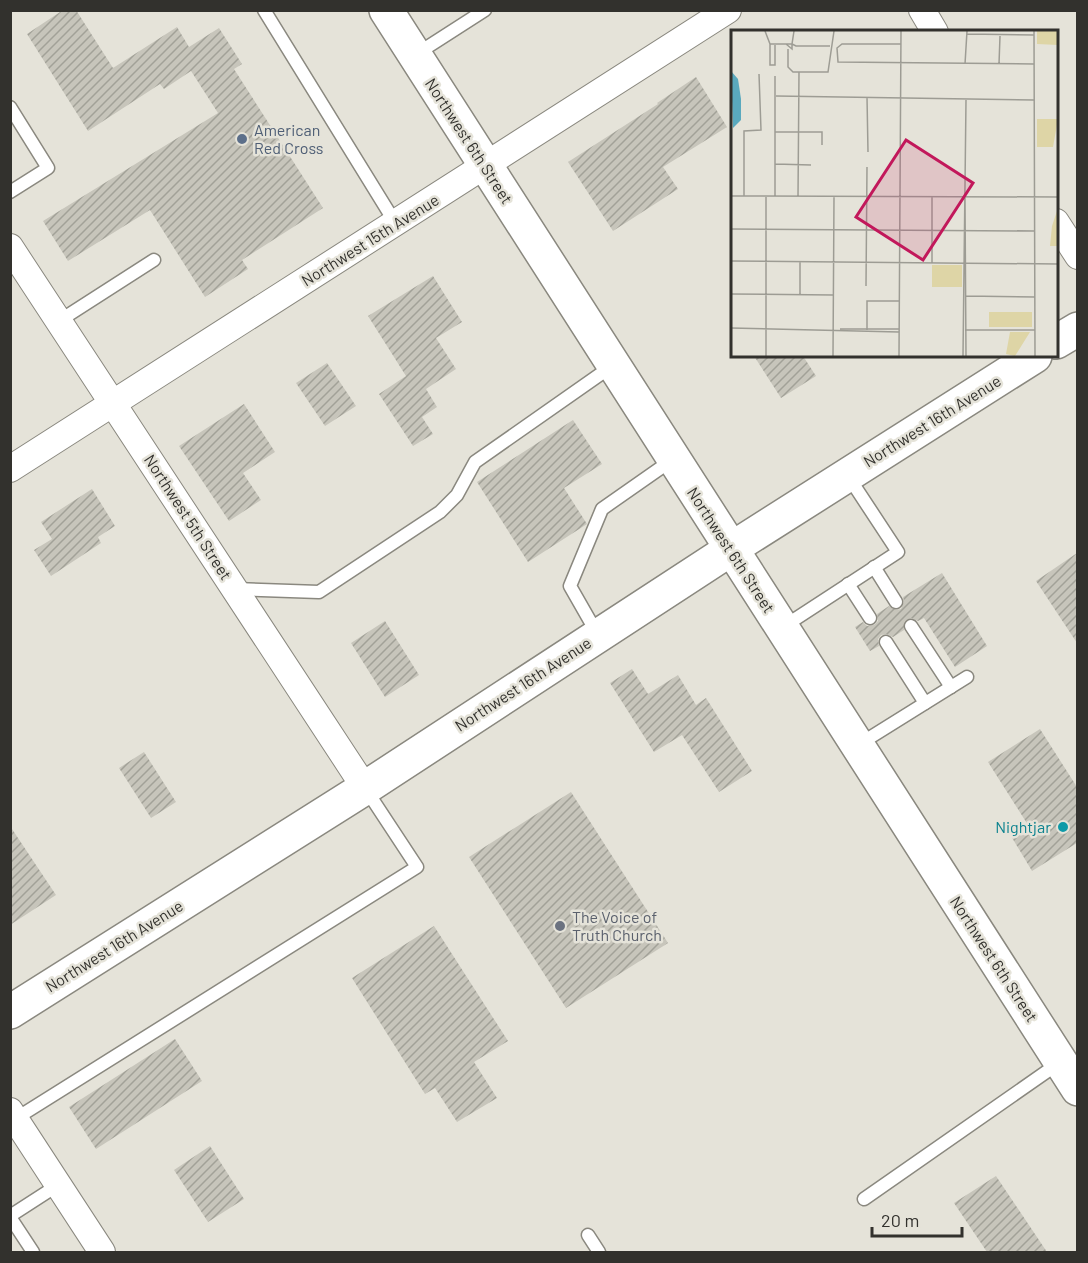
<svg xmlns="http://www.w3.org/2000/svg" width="1088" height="1263" font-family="Barlow,sans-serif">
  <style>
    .building { fill: url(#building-hatch) }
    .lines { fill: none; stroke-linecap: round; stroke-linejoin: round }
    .lane-casing { stroke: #8a887f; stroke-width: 15 }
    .street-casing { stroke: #8a887f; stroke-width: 28 }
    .secondary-casing { stroke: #8a887f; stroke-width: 36 }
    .lane { stroke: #fff; stroke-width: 12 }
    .street { stroke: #fff; stroke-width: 26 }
    .secondary { stroke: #fff; stroke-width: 33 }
    .service-dot { fill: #5c6f8a; stroke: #e5e3d9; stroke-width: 2 }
    .culture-dot { fill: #0f9aa8; stroke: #e5e3d9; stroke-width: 2 }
    .worship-dot { fill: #6b7280; stroke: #e5e3d9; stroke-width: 2 }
    .labels { text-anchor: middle; stroke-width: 5; stroke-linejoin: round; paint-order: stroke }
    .service-label { font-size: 16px; fill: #4e5e75; stroke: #e5e3d9; text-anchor: start }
    .street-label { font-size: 16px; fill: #32312d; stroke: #e5e3d9 }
    .culture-label { font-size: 16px; fill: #0d838f; stroke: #e5e3d9; text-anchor: end }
    .worship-label { font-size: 16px; fill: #5b616d; stroke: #e5e3d9; text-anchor: start }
    .inset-road { fill: none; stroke: #9d9c94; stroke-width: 1.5 }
    .view { fill: #c2185b; fill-opacity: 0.15; stroke: #c2185b; stroke-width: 3 }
    .inset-edge { fill: none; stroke: #32312d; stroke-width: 3 }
  </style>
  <defs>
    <pattern id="building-hatch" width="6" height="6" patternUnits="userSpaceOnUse" patternTransform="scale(1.5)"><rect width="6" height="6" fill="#c7c5bb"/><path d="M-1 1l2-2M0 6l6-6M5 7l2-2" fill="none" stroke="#a2a198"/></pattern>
  </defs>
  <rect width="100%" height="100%" fill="#e5e3d9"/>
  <!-- building -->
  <g class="building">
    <path d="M63,10H76L113,68L177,27L189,47L219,28L242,64L234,69L323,208L242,260L248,269L205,297L150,210L68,261L43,221L218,113L191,71L164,89L160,84L88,131L27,34Z"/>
    <path d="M696,77L727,127L663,167L678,189L613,231L568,162L658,104L657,103Z"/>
    <path d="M433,276L462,322L436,338L456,369L426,389L437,407L422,417L433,434L413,446L379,394L406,376L368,316Z"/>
    <path d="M754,356H803L816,376L781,398Z"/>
    <path d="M327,363L356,406L325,426L296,383Z"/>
    <path d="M244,404L275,452L243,473L261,500L229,521L179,446Z"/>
    <path d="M573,420L602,464L564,488L587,524L528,562L477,482Z"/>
    <path d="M92,489L115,526L98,537L101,543L51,576L34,550L52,539L41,522Z"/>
    <path d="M1077,553V643L1036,581Z"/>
    <path d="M942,573L987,646L955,667L924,618L918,621L911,618L904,622V630L893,637L886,634L881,635L878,639L879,646L870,651L855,627L863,622L867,626L874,625L878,621L877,614L889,606L896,610L901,609L904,602L903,597Z"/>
    <path d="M385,621L419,675L385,697L351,643Z"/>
    <path d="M632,669L648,694L678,675L696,705L706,698L752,771L719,792L682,735L654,752L610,683Z"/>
    <path d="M1040,729L1077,787V843L1032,871L1011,836L1028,825L988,762Z"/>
    <path d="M144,752L176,802L151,818L119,768Z"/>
    <path d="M571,792L668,943L566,1008L469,857Z"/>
    <path d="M10,826L56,895L10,925Z"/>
    <path d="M434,926L508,1041L474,1062L497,1098L457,1122L435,1088L425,1094L352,978Z"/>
    <path d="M175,1039L202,1081L96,1149L69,1107Z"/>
    <path d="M210,1146L244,1199L208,1222L174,1170Z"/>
    <path d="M996,1176L1047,1252H987L954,1203Z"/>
  </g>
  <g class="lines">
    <!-- lane casing -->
    <g class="lane-casing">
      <g id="lane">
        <path d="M264,10L396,224"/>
        <path d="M415,55L485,10"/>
        <path d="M10,107L48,168L10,192"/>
        <path d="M59,321L154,260"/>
        <path d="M874,567L896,602"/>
        <path d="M848,584L870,618"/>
        <path d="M235,589L319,592L440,512L457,495L475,462L612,366"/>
        <path d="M911,626L951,687"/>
        <path d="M783,627L898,552L848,476"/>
        <path d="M598,635L570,586L602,509L672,460"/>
        <path d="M886,642L925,703"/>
        <path d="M858,745L967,677"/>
        <path d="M15,1119L417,867L365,788"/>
        <path d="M864,1199L1059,1063"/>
        <path d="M10,1216L58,1185"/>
        <path d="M10,1217L33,1252"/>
        <path d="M588,1235L599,1252"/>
      </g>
    </g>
    <!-- street casing -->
    <g class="street-casing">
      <g id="street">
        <path d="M922,10L935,32"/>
        <path d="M1056,222L1078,256"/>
        <path d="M10,247L365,788"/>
        <path d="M10,469L728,10"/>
        <path d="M10,1111L102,1252"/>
      </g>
    </g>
    <!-- secondary casing -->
    <g class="secondary-casing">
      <g id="secondary">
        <path d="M386,10L1078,1089"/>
        <path d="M1056,342L1078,329"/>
        <path d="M10,1012L365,788L731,549L1035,356"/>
      </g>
    </g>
    <!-- lane -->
    <use href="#lane" class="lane"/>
    <!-- street -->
    <use href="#street" class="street"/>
    <!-- secondary -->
    <use href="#secondary" class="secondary"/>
  </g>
  <!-- markers -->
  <circle class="service-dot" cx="242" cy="139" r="6"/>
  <circle class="culture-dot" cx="1063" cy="827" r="6"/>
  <circle class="worship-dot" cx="560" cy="926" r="6"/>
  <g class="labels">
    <!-- service labels -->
    <g class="service-label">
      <text x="254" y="136">American<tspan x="254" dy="18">Red Cross</tspan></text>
    </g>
    <!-- street labels -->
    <g class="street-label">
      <text transform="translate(469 141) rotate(57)" y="6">Northwest 6th Street</text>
      <text transform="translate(370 240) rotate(-32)" y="6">Northwest 15th Avenue</text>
      <text transform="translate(932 421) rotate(-32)" y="6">Northwest 16th Avenue</text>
      <text transform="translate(188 517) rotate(57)" y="6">Northwest 5th Street</text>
      <text transform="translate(731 550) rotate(57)" y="6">Northwest 6th Street</text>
      <text transform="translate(523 684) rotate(-33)" y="6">Northwest 16th Avenue</text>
      <text transform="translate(114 946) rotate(-32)" y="6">Northwest 16th Avenue</text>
      <text transform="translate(994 959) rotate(57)" y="6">Northwest 6th Street</text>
    </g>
    <!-- culture labels -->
    <g class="culture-label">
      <text x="1051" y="833">Nightjar</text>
    </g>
    <!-- worship labels -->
    <g class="worship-label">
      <text x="572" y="923">The Voice of<tspan x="572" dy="18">Truth Church</tspan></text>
    </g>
  </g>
  <!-- overview -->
  <g transform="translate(731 30)">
    <rect width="327" height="327" fill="#e5e3d9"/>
    <path d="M201,235H231V257H201ZM279,302H299L284,326L275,324Z" fill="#ded5a6"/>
    <path d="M306,1H327V15L306,14ZM306,89H327L322,117H306ZM327,178V216H319L321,196ZM258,282H301V297H258Z" fill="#ded5a6"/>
    <path d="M0,41L7,49L10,69V90L2,98Z" fill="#5aa9be"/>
    <path class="inset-road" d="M34,1L39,14H61V19L55,14M63,1L61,14L65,16H99M303,1L304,326M236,4L303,5M39,14V35H44V15M170,14H111L106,18L107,32L303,34M57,19V37L62,42H97L103,1M234,34L236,1M268,34L269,6M45,66L303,70M136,67L137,122M44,102H91V115M44,134L80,135M0,166L327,167M13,166V101L30,100L28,44M44,166V46M67,167L68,42M201,167V233M234,168L235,326M0,199L304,201M0,231L327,234M69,232V265M135,256L136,137M0,264L102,265M234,266L304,267M0,298L168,302M109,299H168M136,300V271H168M234,300H304M35,326V166M102,326L103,167M168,326L170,1M232,326L235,70"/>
    <path class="view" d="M175,110L242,153L192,230L125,187Z"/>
    <rect width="327" height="327" class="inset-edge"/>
  </g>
  <!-- border -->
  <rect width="1088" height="1263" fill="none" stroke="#32312d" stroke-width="24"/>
  <!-- scale -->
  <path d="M872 1227v9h90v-9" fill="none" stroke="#32312d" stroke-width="3"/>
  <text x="881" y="1227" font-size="18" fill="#32312d" stroke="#e5e3d9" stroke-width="4.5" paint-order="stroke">20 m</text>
</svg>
